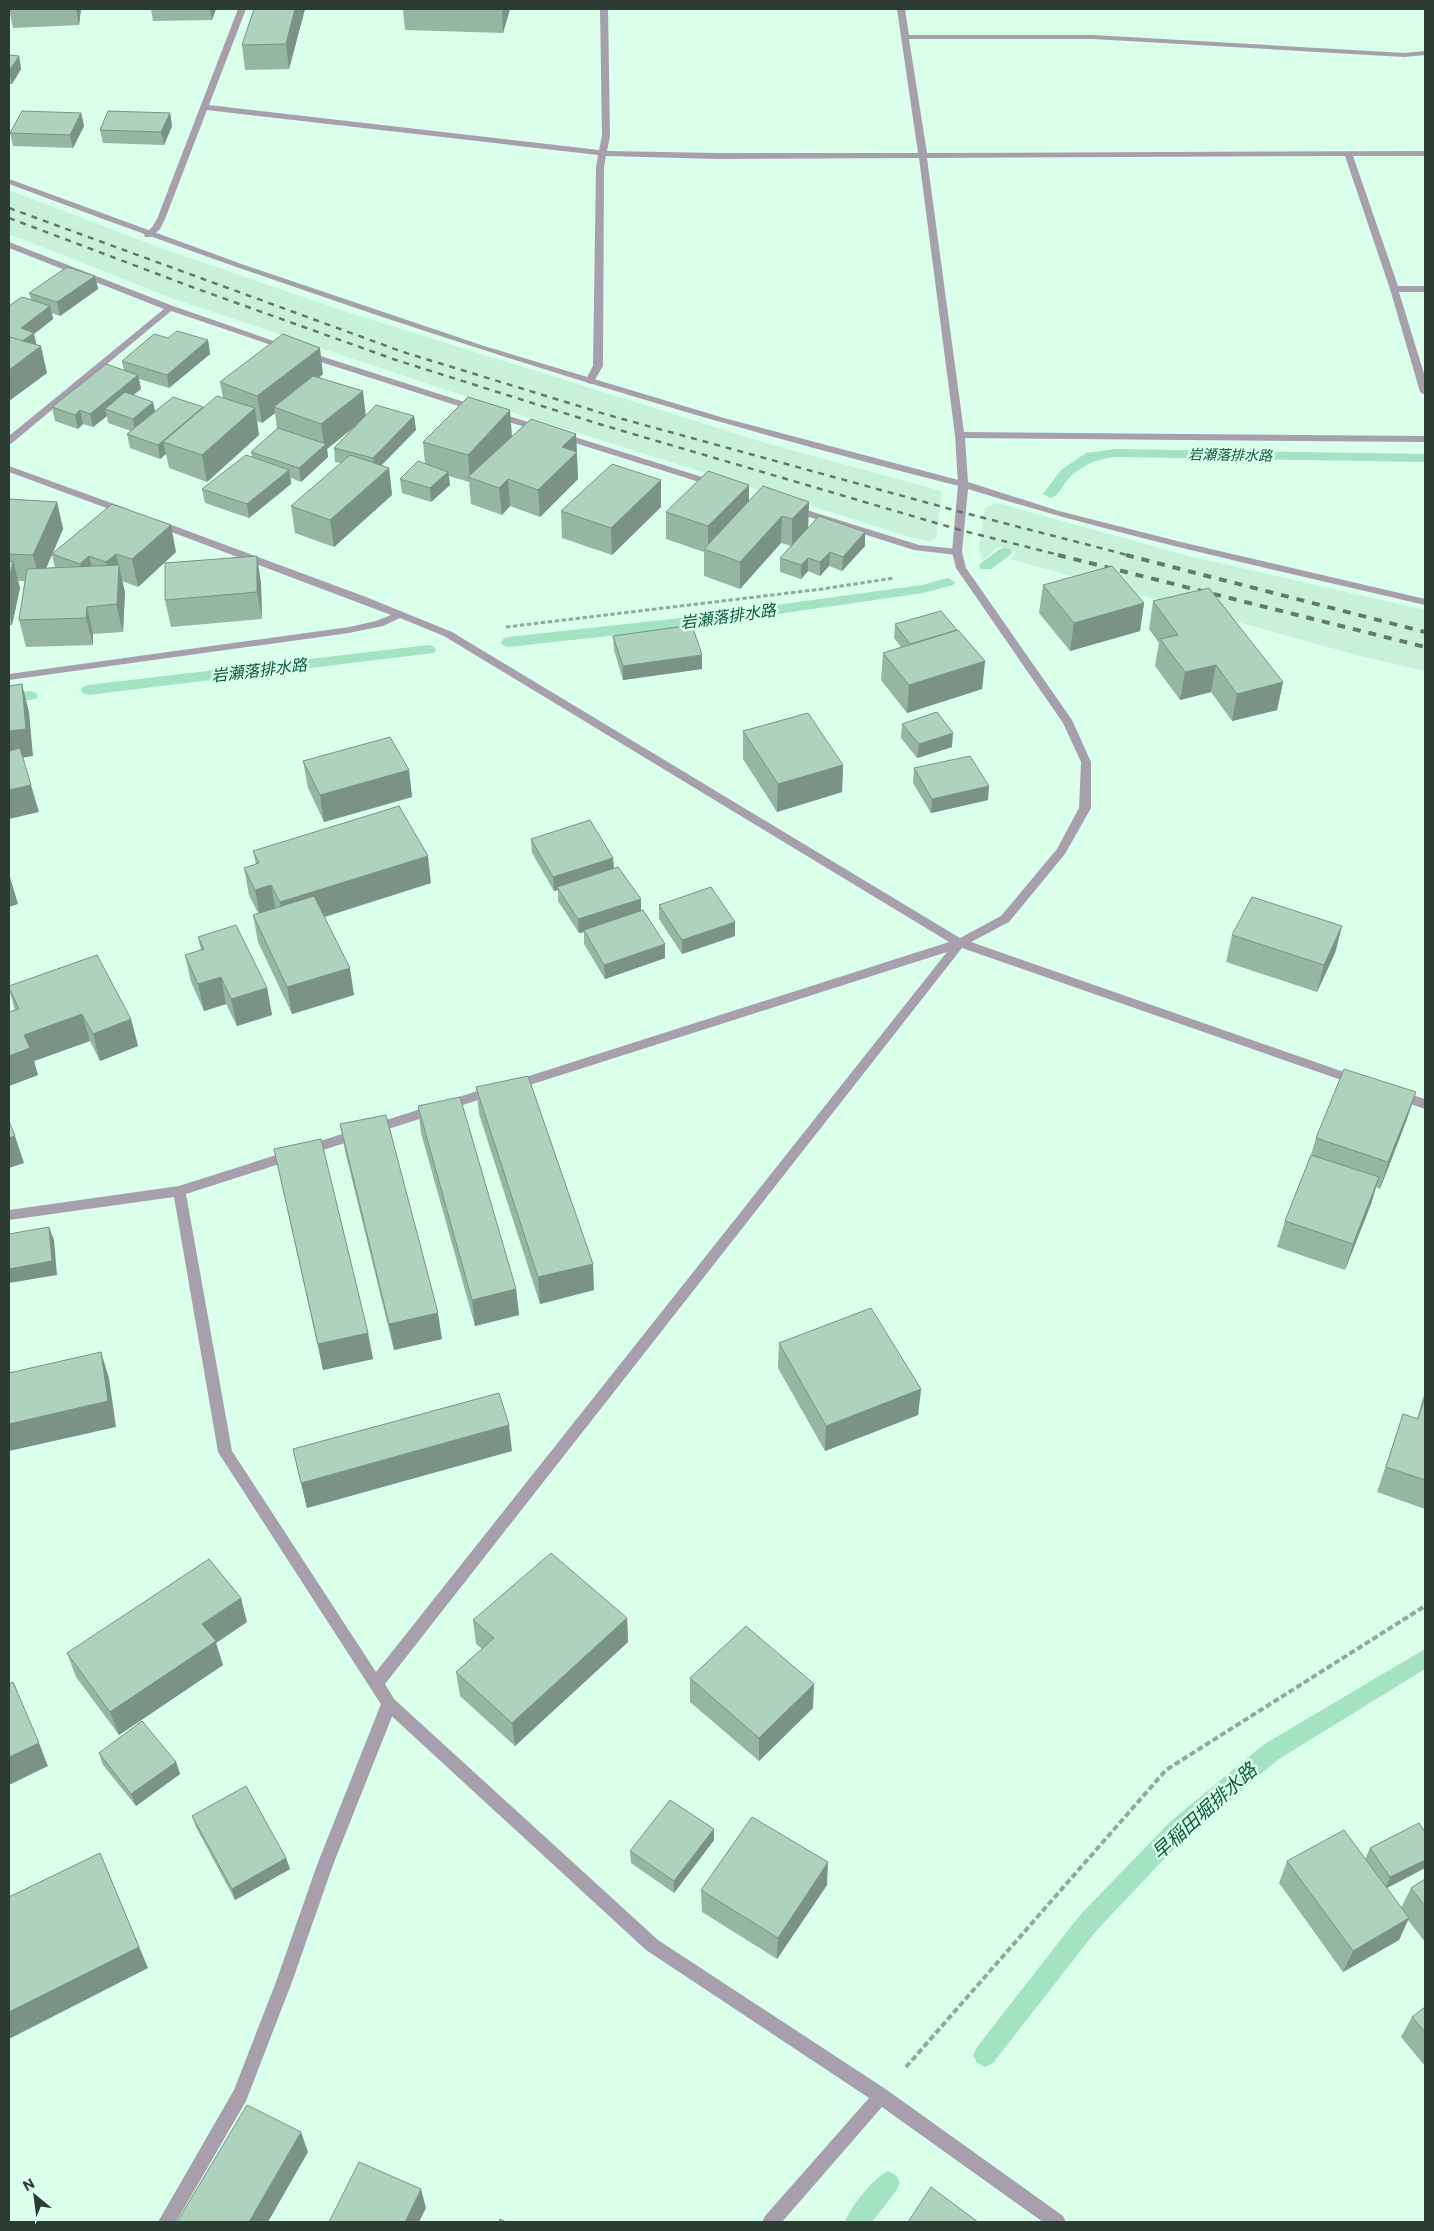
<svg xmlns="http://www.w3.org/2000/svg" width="1434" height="2231" font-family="Commissioner,'Noto Sans JP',sans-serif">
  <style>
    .built { fill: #c7f2d9 }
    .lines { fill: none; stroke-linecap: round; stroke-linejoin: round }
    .stream { fill: #a3e3c0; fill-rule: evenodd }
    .path-far1 { stroke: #90ab9b; stroke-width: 3; stroke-dasharray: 4.5 2.5; stroke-linecap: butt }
    .path { stroke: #90ab9b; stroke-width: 4; stroke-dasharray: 6 3; stroke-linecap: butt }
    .lane { fill: #a89fac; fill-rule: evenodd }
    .street { fill: #a89fac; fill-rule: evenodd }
    .rail-far1 { stroke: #63796c; stroke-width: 2.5; stroke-dasharray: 6 6; stroke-linecap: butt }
    .rail { stroke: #63796c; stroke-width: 4; stroke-dasharray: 8 8; stroke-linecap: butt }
    .wall { fill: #96b5a3; fill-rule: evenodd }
    .shaded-wall { fill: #7a9384 }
    .building { fill: #aed2bd; stroke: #7a9384 }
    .labels { text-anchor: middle; stroke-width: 5; stroke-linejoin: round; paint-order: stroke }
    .far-water-label { font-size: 14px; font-style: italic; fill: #0b5a3a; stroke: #daffea }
    .water-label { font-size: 16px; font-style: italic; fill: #0b5a3a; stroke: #daffea }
    .near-water-label { font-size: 19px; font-style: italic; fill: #0b5a3a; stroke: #daffea }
  </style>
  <rect width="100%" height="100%" fill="#daffea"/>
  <!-- built -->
  <g class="built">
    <path d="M9,190L166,250L344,311L769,444L942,491L936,538L928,541L913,538L530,418L174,299L9,234Z"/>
    <path d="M997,503L1189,556L1425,610V671L1360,656L1010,559L1017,552L998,547L982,561L979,547L985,508Z"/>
  </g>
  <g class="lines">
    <!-- stream -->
    <g class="stream">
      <path d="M1116,449L1425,454V462L1116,457C1097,459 1087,463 1072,475C1064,482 1060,496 1050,498L1043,494L1061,470L1086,453Z"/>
      <path d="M1005,548L1010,549L1012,552L1010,555L991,569H981L979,566L981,563L1000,549Z"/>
      <path d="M948,578L955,582L953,585L923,593L681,628L508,647L503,645L501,642L503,639L508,637L681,618L922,585Z"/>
      <path d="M429,645L434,647L436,650L434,653L88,695L83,693L81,690L83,687L88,685Z"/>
      <path d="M31,691L36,693L38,696L36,699L9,703V693Z"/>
      <path d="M1425,1649V1669L1279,1759L1186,1836L1096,1931L993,2063L985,2067L977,2063L973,2055L977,2047L1080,1915L1170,1822L1263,1745Z"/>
      <path d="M888,2171L896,2175L900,2183L896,2191L872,2222H845C850,2207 874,2177 888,2171Z"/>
    </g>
    <!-- path-far1 -->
    <path class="path-far1" d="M506,627L822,589L894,578"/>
    <!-- path -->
    <path class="path" d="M906,2067L1166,1770L1425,1606"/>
    <!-- lane -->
    <g class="lane">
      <path d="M9,179L247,266L484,346L724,418L966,482L968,484L963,487C638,406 322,302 9,184Z"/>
      <path d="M9,242L173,306L291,347L289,349H283L171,311L12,443L9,444V436L164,309L9,248Z"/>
      <path d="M305,351L480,407L482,409L480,411H474L302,356L300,354Z"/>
      <path d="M496,412L544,427L546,429L541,432L493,417V413Z"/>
      <path d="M562,433L718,482L720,484L715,487L712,486L559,438V434Z"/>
      <path d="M794,506L919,545L957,549L962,552L957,555L914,550L790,511V507Z"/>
      <path d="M389,1697L394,1699L397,1704L333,1865L292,1982L246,2101L176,2222H158L234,2090L276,1982L317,1865L381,1704L384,1699Z"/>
    </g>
    <!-- street -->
    <g class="street">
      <path d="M238,9H246L209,105L599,150L602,136L600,9H608L610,136L607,151L718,153H918L897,9H905L909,35H1093L1404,53L1425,51V55L1404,57L1093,39H909L927,153L1425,151V156H1353L1398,286H1425V292H1399L1425,377V395L1420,392L1390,289L1345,156L927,158L964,432L1425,436V442L965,438L968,482L1059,511L1181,542L1425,599V605C1272,569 1118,536 968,489L962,552L966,568L1072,720L1091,762V808L1065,854L1009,922L971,942L1361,1078L1363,1081L1361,1084H1353L962,948L385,1684L394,1699L658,1940L887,2090L1063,2216L1066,2222H1043L882,2107L782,2222H762L765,2216L869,2098L646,1950L384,1709L218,1452L174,1197L9,1220V1210L179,1186L493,1086L497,1088L499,1091L497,1094L186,1194L232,1451L376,1672L947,952L514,1090L508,1085L510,1082L949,942L444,636L400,618L383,626L349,633L9,680V674L349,627L376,621L391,615L153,525V521H161L366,597L452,632L960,938L1001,916L1057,849L1079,808L1081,762L1063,723L956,568L952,552L958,484L955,435L919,158L718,159L606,156L604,167L603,366L593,383L590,384L585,381L593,366L596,167L598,155L207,110L165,219L160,229L151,237H145L144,235L153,226L157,219Z"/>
      <path d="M9,466L128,509L129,511L128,513H120L9,472Z"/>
      <path d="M1397,1090L1425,1099V1109L1393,1098L1391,1095Z"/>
    </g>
    <!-- rail-far1 -->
    <g class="rail-far1">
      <path d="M9,208L403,352L608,415L961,512L1131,556"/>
      <path d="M9,218L192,287L396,360L599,424L960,530L1063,556"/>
    </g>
    <!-- rail -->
    <g class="rail">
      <path d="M1058,555L1425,647"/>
      <path d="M1126,555L1425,632"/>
    </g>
  </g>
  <!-- wall -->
  <g class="wall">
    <path d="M9,9H81L79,25L13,28Z"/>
    <path d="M151,9H216L212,20L153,21Z"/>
    <path d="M305,9L289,69L245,70L242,45Z"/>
    <path d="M403,9H510L503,33L405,30Z"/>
    <path d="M9,55L19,56L21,69L12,84H9Z"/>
    <path d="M81,113L84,126L73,148L13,146L10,133Z"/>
    <path d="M170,113L172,126L164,145L103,143L100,130Z"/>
    <path d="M95,276L98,289L60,316L52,313L53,319L34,334L36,345L47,373L9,401L31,299L29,293Z"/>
    <path d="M168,338L208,340L210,354L169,388L139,379L141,389L133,395L155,411L203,408L223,398L220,382L323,374L319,378L366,416H414L416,430L381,465L389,468L392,495L334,547L295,533L291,506L341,463L335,462L334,448L356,426L327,449L328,457L301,482L291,478V484L249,518L205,503L202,489L252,457L251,452L277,429L275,413L262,423L257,421L259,435L207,482L169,468L166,454L160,459L130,448L127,434L131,431L108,423L107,416L93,427L83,424L78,429L55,421L52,407L124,370L122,361Z"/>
    <path d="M576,434L578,479L540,517L510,506L502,515L471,504L469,482L449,476L450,485L431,502L402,493L400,479L425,464L423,442Z"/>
    <path d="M661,480V507L612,555L562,538L561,511Z"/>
    <path d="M9,499L57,502L63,529L53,553L176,552L138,587L122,581L125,592L123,632L93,634V645L26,647L19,620L25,581H18L20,588L12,625H9ZM52,555L55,567L46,568Z"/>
    <path d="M749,501L809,502L808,528L865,546L842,571L829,566L820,576L808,571L801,579L780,572V558L791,546L781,543L740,589L704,576V552L666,539V512Z"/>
    <path d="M261,583L262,619L171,627L165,600Z"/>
    <path d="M1043,585L1144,603L1140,631L1070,651L1039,613Z"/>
    <path d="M1153,601L1283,682L1277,710L1232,721L1211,692L1180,700L1155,666L1159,643L1149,629Z"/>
    <path d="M895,624L957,630L985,661L982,689L907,713L881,680L883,653L901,647L894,638Z"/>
    <path d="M613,636L702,669L623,680L614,650Z"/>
    <path d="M902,724L952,747L917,758L901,738Z"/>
    <path d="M743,731L843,765L842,792L777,812L743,759Z"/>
    <path d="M303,761L409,770L412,797L324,822L308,788Z"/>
    <path d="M914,768L988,800L931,813L913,783Z"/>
    <path d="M531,839L613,858L614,869L641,899V911L665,958L605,979L584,944V932L579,933L558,901V890L554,891L532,853Z"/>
    <path d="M253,851L431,883L325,917L354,995L292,1014L258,942L253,915L258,913L249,895L244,868L256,864Z"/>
    <path d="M659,905L735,922V936L682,954L659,919Z"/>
    <path d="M1342,926L1335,953L1317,992L1226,962L1232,935Z"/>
    <path d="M198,937L267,988L272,1015L237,1026L226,1004L204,1011L191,982L185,955L201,950Z"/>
    <path d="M9,986L131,1019L138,1046L100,1061L90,1041L34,1061L38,1075L9,1086V1012L15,1010L9,989Z"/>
    <path d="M476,1087L594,1290L540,1304L479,1114Z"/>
    <path d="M418,1106L516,1289L519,1315L475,1326L421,1133Z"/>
    <path d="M1407,1119L1380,1189L1376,1187L1371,1204L1345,1270L1277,1247L1285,1221L1310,1158L1316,1138Z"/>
    <path d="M340,1124L442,1339L394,1350L345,1151Z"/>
    <path d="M274,1149L368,1333L373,1359L323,1370Z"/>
    <path d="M779,1343L921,1389L918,1415L825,1451L778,1368Z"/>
    <path d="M1425,1391V1509L1377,1492L1403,1414L1417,1419Z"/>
    <path d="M293,1449L512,1451L307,1508Z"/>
    <path d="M627,1618L628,1642L515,1746L460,1696L456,1672L482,1649L476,1644L473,1620Z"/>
    <path d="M247,1622L216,1643L223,1665L119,1735L76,1677L67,1653Z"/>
    <path d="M690,1678L813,1708L759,1761L690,1702Z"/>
    <path d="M99,1753L176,1762L180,1774L136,1806L103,1765Z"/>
    <path d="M192,1816L286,1858L290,1869L235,1900L196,1827Z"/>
    <path d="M714,1829V1840L674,1893L631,1863L630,1851Z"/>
    <path d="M1370,1848L1425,1868L1387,1888L1401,1908L1411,1888L1425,1879V1942L1408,1920L1399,1940L1343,1972L1279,1883L1287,1861L1365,1859Z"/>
    <path d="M827,1885L777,1959L702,1912L701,1890Z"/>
    <path d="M1425,2007V2066L1401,2037L1412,2017Z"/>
  </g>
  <!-- shaded-wall -->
  <g class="shaded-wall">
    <path d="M76,9H81L79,25Z"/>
    <path d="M210,9H216L212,20Z"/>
    <path d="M295,9H305L289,69L286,44Z"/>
    <path d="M502,9H510L503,33Z"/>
    <path d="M19,56L21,69L12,84L9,71Z"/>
    <path d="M81,113L84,126L73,148L70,135Z"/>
    <path d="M170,113L172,126L164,145L161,132Z"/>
    <path d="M95,276L98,289L60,316L57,302Z"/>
    <path d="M50,306L53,319L34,334L37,346L19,358L21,328Z"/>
    <path d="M208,340L210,354L169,388L167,375Z"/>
    <path d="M41,346L47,373L9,401V370Z"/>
    <path d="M320,348L323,374L279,409L274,407L275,413L262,423L257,396Z"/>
    <path d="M138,375L141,389L112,412L105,409L107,416L93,427L90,414Z"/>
    <path d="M363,391L366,417L327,449L328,457L301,482L299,468L324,445L321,424Z"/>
    <path d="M153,402L156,415L135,432L133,419Z"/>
    <path d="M203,407L163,442L166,454L160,459L158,445Z"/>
    <path d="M255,408L259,435L207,482L202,455Z"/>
    <path d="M80,410L83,424L78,429L75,415Z"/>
    <path d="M510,410L512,437L470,478L468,455Z"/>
    <path d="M414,416L416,430L375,472L373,458Z"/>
    <path d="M576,434L578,479L540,517L538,490L562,447Z"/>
    <path d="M389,468L392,495L334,547L330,520Z"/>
    <path d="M289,470L291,484L249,518L247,504Z"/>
    <path d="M448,472L450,485L431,502L430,488Z"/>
    <path d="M508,479L510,506L502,515L499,488Z"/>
    <path d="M661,480V507L612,555L611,528Z"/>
    <path d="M749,485V512L708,550V526Z"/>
    <path d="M57,502L63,529L40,582L33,555Z"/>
    <path d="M809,502L808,529L792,546V519Z"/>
    <path d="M782,516L781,543L740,589V562Z"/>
    <path d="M171,525L176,552L138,587L132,559Z"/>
    <path d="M865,532V546L842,571L843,557Z"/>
    <path d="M830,552L829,566L820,576V562Z"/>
    <path d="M116,554L125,592L123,632L106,562Z"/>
    <path d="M89,556L96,583L86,591L80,564Z"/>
    <path d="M257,556L261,583L262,619L257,592Z"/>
    <path d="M808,558V571L801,579V565Z"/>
    <path d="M13,561L20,588L12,625L9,613V581Z"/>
    <path d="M1144,603L1140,631L1070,651L1074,623Z"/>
    <path d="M87,607L93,634V645L86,618Z"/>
    <path d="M702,655V669L623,680V666Z"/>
    <path d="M985,661L982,689L907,713L909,685Z"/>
    <path d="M1216,665L1211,692L1180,700L1185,672Z"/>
    <path d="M1283,682L1277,710L1232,721L1237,694Z"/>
    <path d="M22,684L29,712L33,756L9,760V731Z"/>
    <path d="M953,733L952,747L917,758L919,744Z"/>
    <path d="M843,765L842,792L777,812L778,784Z"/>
    <path d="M409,770L412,797L324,822L320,795Z"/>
    <path d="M31,785L39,812L9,819V790Z"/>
    <path d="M989,786L988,800L931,813L932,799Z"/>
    <path d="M428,856L431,883L285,929L280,902Z"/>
    <path d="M613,858L614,872L557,887L558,890L554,891L553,877Z"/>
    <path d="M9,877H10L18,904L9,907Z"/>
    <path d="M271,885L276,912L260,917L255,890Z"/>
    <path d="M641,899V913L584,930V932L579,933L578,919Z"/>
    <path d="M735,922V936L682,954V940Z"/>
    <path d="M1342,926L1335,953L1317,992L1324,965Z"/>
    <path d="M665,944V958L605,979L604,965Z"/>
    <path d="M350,968L354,995L292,1014L287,987Z"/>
    <path d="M221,977L226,1004L204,1011L198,984Z"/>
    <path d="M267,988L272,1015L237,1026L231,999Z"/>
    <path d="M82,1014L90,1041L34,1061L38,1075L9,1086V1056L24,1035Z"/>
    <path d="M131,1019L138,1046L100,1061L93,1034Z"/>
    <path d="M1416,1092L1407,1119L1380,1189L1388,1162Z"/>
    <path d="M15,1136L24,1163L9,1168V1138Z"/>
    <path d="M1379,1177L1371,1204L1345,1270L1353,1244Z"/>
    <path d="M49,1227L54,1240L57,1275L9,1283V1269Z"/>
    <path d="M593,1264L594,1290L540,1304L538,1277Z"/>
    <path d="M516,1289L519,1315L475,1326L472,1300Z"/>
    <path d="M438,1313L442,1339L394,1350L389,1324Z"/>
    <path d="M368,1333L373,1359L323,1370L318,1344Z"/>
    <path d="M101,1352L109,1378L116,1427L9,1451V1424Z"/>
    <path d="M921,1389L918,1415L825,1451L826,1426Z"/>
    <path d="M509,1425L512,1451L307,1508L301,1483Z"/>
    <path d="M241,1598L247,1622L216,1643L223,1665L119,1735L110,1712L202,1624Z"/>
    <path d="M627,1618L628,1642L515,1746L512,1723Z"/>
    <path d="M814,1684L813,1708L759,1761V1738Z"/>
    <path d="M39,1743L48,1766L9,1785V1757Z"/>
    <path d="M176,1762L180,1774L136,1806L131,1794Z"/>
    <path d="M714,1829V1840L674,1893V1881Z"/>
    <path d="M100,1853L148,1968L9,2039V2012Z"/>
    <path d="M286,1858L290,1869L235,1900L232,1889Z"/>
    <path d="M1425,1860V1868L1385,1889L1390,1877Z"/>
    <path d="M828,1862L827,1885L777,1959L778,1938Z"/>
    <path d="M1409,1918L1399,1940L1343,1972L1353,1951Z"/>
    <path d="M301,2132L308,2152L268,2222H249Z"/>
    <path d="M421,2189L426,2208L419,2222H405Z"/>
  </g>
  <!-- building -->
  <g class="building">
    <path d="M254,9H295L286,44L242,45Z"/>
    <path d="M9,55L19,56L9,71Z"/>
    <path d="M22,111L81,113L70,135L10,133Z"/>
    <path d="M108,111L170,113L161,132L100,130Z"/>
    <path d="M67,267L95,276L57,302L29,293Z"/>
    <path d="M22,297L50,306L21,328L34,333L22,341L9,337V306Z"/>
    <path d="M177,331L208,340L167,375L122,361L154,334L168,338Z"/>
    <path d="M283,334L320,348L257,396L220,382Z"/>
    <path d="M9,337L41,346L9,370Z"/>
    <path d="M106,364L138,375L90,414L80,410L75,415L52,407Z"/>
    <path d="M313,376L363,391L321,424L274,407Z"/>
    <path d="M125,392L153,402L133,419L105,409Z"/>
    <path d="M217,396L255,408L202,455L163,442Z"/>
    <path d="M173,397L203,407L158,445L127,434Z"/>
    <path d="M468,397L510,410L468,455L423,442Z"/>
    <path d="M376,405L414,416L373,458L334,448Z"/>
    <path d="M531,419L576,434L562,447L577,452L538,490L508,479L499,488L468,477Z"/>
    <path d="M278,428L326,444L299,468L251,452Z"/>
    <path d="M246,455L289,470L247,504L202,489Z"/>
    <path d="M350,455L389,468L330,520L291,506Z"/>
    <path d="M418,461L448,472L430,488L400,479Z"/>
    <path d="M612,464L661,480L611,528L561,511Z"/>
    <path d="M708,471L749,485L708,526L666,512Z"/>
    <path d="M763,486L809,502L792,519L782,516L740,562L704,549Z"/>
    <path d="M9,499L57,502L33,555L9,554Z"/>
    <path d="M112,504L171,525L132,559L116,554L106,562L89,556L80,564L52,554Z"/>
    <path d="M819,516L865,532L843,557L830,552L820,562L808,558L801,565L780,558Z"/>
    <path d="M257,556V592L165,600V563Z"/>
    <path d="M13,561L9,581V562Z"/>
    <path d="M119,565L117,604L87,607L86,618L19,620L27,569Z"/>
    <path d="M1112,566L1144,603L1074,623L1043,585Z"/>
    <path d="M1209,588L1283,682L1237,694L1216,665L1185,672L1160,639L1178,635L1153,601Z"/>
    <path d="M941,611L957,630L910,644L895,624Z"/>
    <path d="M692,625L702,655L623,666L613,636Z"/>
    <path d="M958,630L985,661L909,685L883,653Z"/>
    <path d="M22,684L26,729L9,731V686Z"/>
    <path d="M937,712L953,733L919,744L902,724Z"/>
    <path d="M808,713L843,765L778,784L743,731Z"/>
    <path d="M390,737L409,770L320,795L303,761Z"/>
    <path d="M20,748L31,785L9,790V751Z"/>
    <path d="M970,756L989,786L932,799L914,768Z"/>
    <path d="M399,806L428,856L280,902L271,885L255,890L244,868L259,863L253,851Z"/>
    <path d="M590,820L613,858L553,877L531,839Z"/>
    <path d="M618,867L641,899L578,919L557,887Z"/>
    <path d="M711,887L735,922L682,940L659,905Z"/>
    <path d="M314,896L350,968L287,987L253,915Z"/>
    <path d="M1252,897L1342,926L1324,965L1232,935Z"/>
    <path d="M643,910L665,944L604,965L584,930Z"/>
    <path d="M236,925L267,988L231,999L221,977L198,984L185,955L204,949L198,937Z"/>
    <path d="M97,955L131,1019L93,1034L82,1014L24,1035L30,1048L9,1056V1012L19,1009L9,988V986Z"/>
    <path d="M1344,1069L1416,1092L1388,1162L1316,1138Z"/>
    <path d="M528,1076L593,1264L538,1277L476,1087Z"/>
    <path d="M460,1097L516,1289L472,1300L418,1106Z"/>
    <path d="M386,1115L438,1313L389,1324L340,1124Z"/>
    <path d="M9,1121L15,1136L9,1138Z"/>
    <path d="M321,1139L368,1333L318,1344L274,1149Z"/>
    <path d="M1311,1155L1379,1177L1353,1244L1285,1221Z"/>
    <path d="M49,1227L52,1261L9,1269V1234Z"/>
    <path d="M871,1308L921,1389L826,1426L779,1343Z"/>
    <path d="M101,1352L108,1401L9,1424V1373Z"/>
    <path d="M499,1393L509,1425L301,1483L293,1449Z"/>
    <path d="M1425,1396V1480L1386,1467L1403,1414L1418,1419Z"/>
    <path d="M551,1553L627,1618L512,1723L456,1672L494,1638L473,1620Z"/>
    <path d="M209,1559L241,1598L202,1624L216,1641L110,1712L67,1653Z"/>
    <path d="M746,1626L814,1684L759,1738L690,1678Z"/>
    <path d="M13,1682L39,1743L9,1757V1684Z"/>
    <path d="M142,1721L176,1762L131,1794L99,1753Z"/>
    <path d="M246,1786L286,1858L232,1889L192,1816Z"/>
    <path d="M670,1800L714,1829L674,1881L630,1851Z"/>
    <path d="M752,1817L828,1862L778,1938L701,1890Z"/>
    <path d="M1419,1823L1425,1832V1860L1390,1877L1370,1848Z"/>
    <path d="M1344,1830L1409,1918L1353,1951L1287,1861Z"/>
    <path d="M100,1853L139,1947L9,2012V1897Z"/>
    <path d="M1425,1879V1906L1411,1888Z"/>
    <path d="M1425,2007V2032L1412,2017Z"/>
    <path d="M247,2105L301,2132L249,2222H177Z"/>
    <path d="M359,2162L421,2189L405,2222H329Z"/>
    <path d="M931,2187L978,2222H908Z"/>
    <path d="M500,2219L506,2222H499Z"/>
  </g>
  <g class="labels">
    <!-- far-water labels -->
    <g class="far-water-label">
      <text transform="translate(1230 455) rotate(1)" y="5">岩瀬落排水路</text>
    </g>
    <!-- water labels -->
    <g class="water-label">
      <text transform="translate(728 616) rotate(-8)" y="6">岩瀬落排水路</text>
      <text transform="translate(259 670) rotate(-7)" y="6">岩瀬落排水路</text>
    </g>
    <!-- near-water labels -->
    <g class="near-water-label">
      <text transform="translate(1204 1811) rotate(-42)" y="7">早稲田堀排水路</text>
    </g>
  </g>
  <!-- border -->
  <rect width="1434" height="2231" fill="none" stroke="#2d3c33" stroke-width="20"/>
  <!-- north arrow -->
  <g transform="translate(35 2196) rotate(331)" stroke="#daffea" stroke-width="4" paint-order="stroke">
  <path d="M0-4L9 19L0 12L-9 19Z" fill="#2d3c33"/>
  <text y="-8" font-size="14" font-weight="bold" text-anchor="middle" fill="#2d3c33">N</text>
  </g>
</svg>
